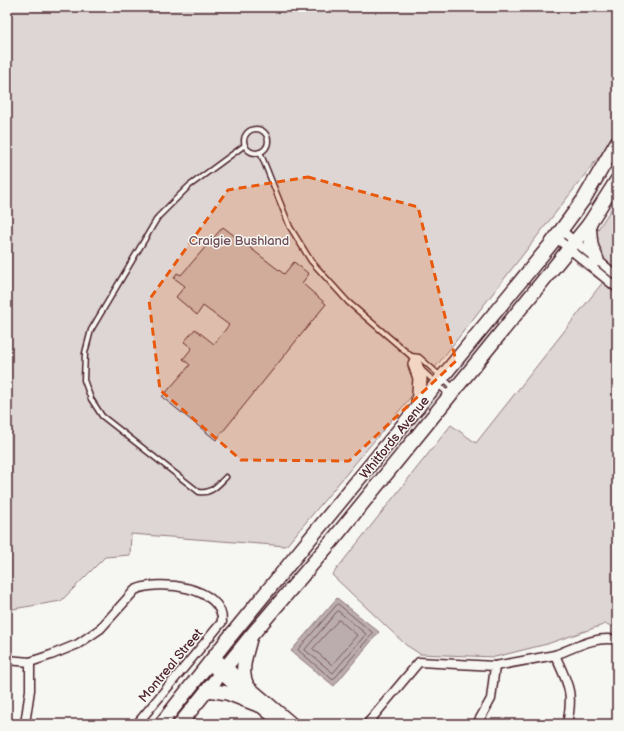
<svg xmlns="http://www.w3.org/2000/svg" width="624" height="731" font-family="'Balsamiq Sans',sans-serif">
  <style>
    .green { fill: #ddd6d5; stroke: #947a80 }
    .water { fill: #bbadae; stroke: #8e747a }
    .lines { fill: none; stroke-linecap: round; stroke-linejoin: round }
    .shore { stroke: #77585f; stroke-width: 1 }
    .building { fill: #ccc1c0; stroke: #4a1f2b }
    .lane-casing { stroke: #4a1f2b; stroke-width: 7 }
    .street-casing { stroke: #4a1f2b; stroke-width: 11 }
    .secondary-casing { stroke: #4a1f2b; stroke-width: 14 }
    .primary-casing { stroke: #4a1f2b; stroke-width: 16 }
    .lane { stroke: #f6f6f2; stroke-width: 4 }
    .street { stroke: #f6f6f2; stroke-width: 8 }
    .secondary { stroke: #f6f6f2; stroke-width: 11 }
    .primary { stroke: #f6f6f2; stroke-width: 13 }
    .marked { fill: #e8590c; fill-opacity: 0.2; stroke: #e8590c; stroke-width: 3; stroke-dasharray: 8 5; stroke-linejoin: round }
    .labels { text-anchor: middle; stroke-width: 3; stroke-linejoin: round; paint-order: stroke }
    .park-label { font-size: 13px; fill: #6f4d56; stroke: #f6f6f2 }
    .street-label { font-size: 13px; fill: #4a1f2b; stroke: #f6f6f2 }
  </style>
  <rect width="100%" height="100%" fill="#f6f6f2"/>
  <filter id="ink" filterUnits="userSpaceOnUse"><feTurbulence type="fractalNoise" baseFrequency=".025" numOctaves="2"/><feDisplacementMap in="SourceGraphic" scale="8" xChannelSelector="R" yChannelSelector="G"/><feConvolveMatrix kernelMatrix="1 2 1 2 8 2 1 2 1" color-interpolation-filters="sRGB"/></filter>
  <g filter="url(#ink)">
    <!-- green -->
    <g class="green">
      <path d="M7,7H617V126L612,140L431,373L286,546L131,534L130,555L105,557L61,601L7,610Z"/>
      <path d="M617,200V628L606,624L547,644L495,657L420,654L406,645L332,575L451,425L476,443L603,282L576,263Z"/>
    </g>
    <!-- water -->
    <path class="water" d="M337,598L379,632L334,686L291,651Z"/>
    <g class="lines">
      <!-- shore -->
      <g class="shore">
        <path d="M338,604L373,633L333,680L298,650Z"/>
        <path d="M338,611L366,634L333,673L305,650Z"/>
        <path d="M339,620L357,635L332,665L313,649Z"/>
      </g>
    </g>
    <!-- building -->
    <path class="building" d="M223,227L284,274L294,262L309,274L302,283L326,304L216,440L162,397L190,365L183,359L192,348L184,342L195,329L214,344L229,325L203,306L197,315L176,297L185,286L174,278L177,273L181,275Z"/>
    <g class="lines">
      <!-- lane casing -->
      <g class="lane-casing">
        <g id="lane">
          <circle cx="256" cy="141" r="12"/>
          <path d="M260,152L290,227L311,261L348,302L411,356L414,362"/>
          <path d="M411,356L419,357L453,387"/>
          <path d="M422,370L449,395"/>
          <path d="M226,477C218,485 211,494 199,492L102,416L91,399L84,380L85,353L91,330L158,217L189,186L245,145"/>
        </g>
      </g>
      <!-- street casing -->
      <g class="street-casing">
        <g id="street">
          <path d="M561,230L617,276"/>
          <path d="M555,237L617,288"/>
          <path d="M555,655C574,648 596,635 617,640"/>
          <path d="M7,660L30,662L51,655L78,644L100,629L135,590C158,579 224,586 222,622L137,724"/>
          <path d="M25,724L30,690V662"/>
          <path d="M367,724L419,662L495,666L555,655C568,684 574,692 567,724"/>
          <path d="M477,724L491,699L495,666"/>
        </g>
      </g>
      <!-- secondary casing -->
      <g class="secondary-casing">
        <g id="secondary">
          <path d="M214,657L293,724"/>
          <path d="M209,664L277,720"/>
        </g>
      </g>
      <!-- primary casing -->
      <g class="primary-casing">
        <g id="primary">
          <path d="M589,224L591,245L597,260"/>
          <path d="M415,364L420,378L418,407"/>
          <path d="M248,687C239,672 246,655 250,639"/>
          <path d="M208,690L227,693L258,705"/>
          <path d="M161,724L228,639L551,244L584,199L617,142"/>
          <path d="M180,724L250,637L332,541L559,261L589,224L617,180"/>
        </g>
      </g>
      <!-- lane -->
      <use href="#lane" class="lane"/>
      <!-- street -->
      <use href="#street" class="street"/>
      <!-- secondary -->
      <use href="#secondary" class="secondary"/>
      <!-- primary -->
      <use href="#primary" class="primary"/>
    </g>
  </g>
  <!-- marked area -->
  <path class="marked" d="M308,177L418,207L456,361L349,461L241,460L160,390L149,300L228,190Z"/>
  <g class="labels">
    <!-- park labels -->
    <g class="park-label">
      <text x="239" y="245">Craigie Bushland</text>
    </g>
    <!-- street labels -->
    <g class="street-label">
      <text transform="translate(394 437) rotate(-51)" y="5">Whitfords Avenue</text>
      <text transform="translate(170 665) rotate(-50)" y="5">Montreal Street</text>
    </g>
  </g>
  <!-- margin -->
  <rect width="624" height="731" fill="none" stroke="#f6f6f2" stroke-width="24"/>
  <rect x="12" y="12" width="600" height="707" fill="none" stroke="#4a1f2b" stroke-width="1.5" filter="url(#ink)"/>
</svg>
